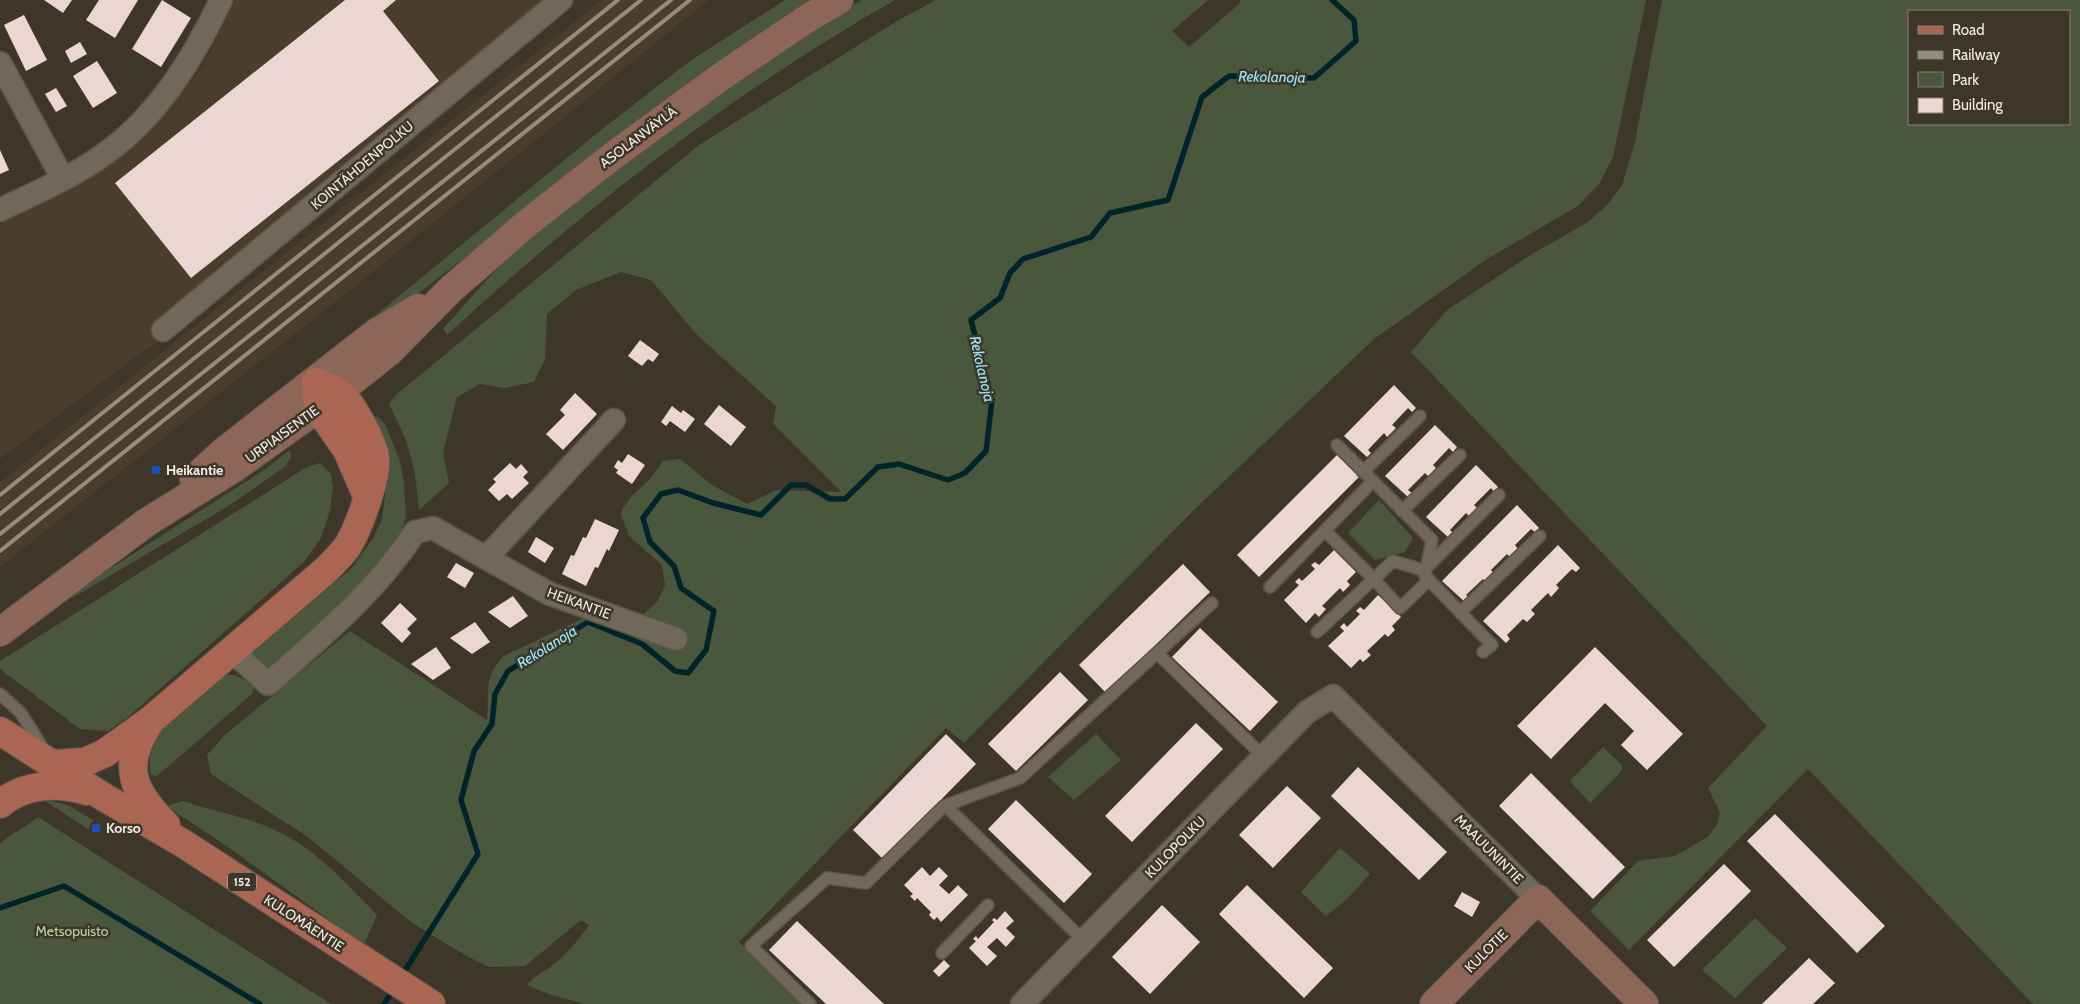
<svg xmlns="http://www.w3.org/2000/svg" width="2080" height="1004" font-family="Cabin,sans-serif">
  <style>
    .built { fill: #4a3d2b }
    .green { fill: #4a573d; fill-rule: evenodd }
    .lines { fill: none; stroke-linecap: round; stroke-linejoin: round }
    .stream { stroke: #00242a; stroke-width: 5.5 }
    .building { fill: #ecd6d4 }
    .lane-casing { stroke: #5b5449; stroke-width: 14 }
    .street-casing { stroke: #5b5449; stroke-width: 25 }
    .secondary-casing { stroke: #5b5449; stroke-width: 30 }
    .primary-casing { stroke: #5b5449; stroke-width: 30 }
    .lane { stroke: #71685a; stroke-width: 11 }
    .street { stroke: #71685a; stroke-width: 22 }
    .secondary { stroke: #8e6657; stroke-width: 28 }
    .primary { stroke: #aa6553; stroke-width: 28 }
    .rail { stroke: #948c82; stroke-width: 4 }
    .transit-dot { fill: #1a4fb4; stroke: #3f362a; stroke-width: 2 }
    .labels { text-anchor: middle; stroke-width: 5; stroke-linejoin: round; paint-order: stroke }
    .shield { fill: #3f362a; stroke: #bcb5ad; stroke-width: 1 }
    .shield-label { font-size: 12px; font-weight: bold; fill: #f2ece5 }
    .street-label { font-size: 14px; fill: #f2ece5; stroke: #3f362a }
    .poi-label { font-size: 14px; font-weight: bold; fill: #f2ece5; stroke: #3f362a; text-anchor: start }
    .park-label { font-size: 14px; fill: #b7d49c; stroke: #3f362a }
    .water-label { font-size: 15px; font-style: italic; fill: #98e9f9; stroke: #3f362a }
  </style>
  <rect width="100%" height="100%" fill="#3f362a"/>
  <!-- built -->
  <g class="built">
    <path d="M235,0H551L173,332L133,359L0,459V224L60,193L132,148L202,68Z"/>
    <path d="M602,0H709L344,295L0,567V482Z"/>
  </g>
  <!-- green -->
  <g class="green">
    <path d="M785,0H812L713,64L352,345L330,353L601,130L690,61Z"/>
    <path d="M862,0H895C732,93 584,209 447,335L443,329C465,305 486,278 510,257C618,161 736,72 862,0Z"/>
    <path d="M936,0H1208L1172,31L1189,47L1239,4L1240,0H1646L1613,157L1599,184L1578,206L1487,259L1374,339L1195,509L964,743L946,728L739,942L801,1004H585L551,995L527,985C534,976 540,973 549,968C564,957 579,940 589,925L581,920L525,966L489,967L465,955L412,923L308,837L211,774L207,755L225,735L350,631L487,720C490,692 482,678 504,656L590,615L626,630L658,601L665,585L662,565L629,536L621,515L622,510L631,497L651,478L663,461L680,459L712,485L747,504L777,490L841,492L773,424L776,406L696,334L651,280L621,272L576,290L547,314L545,359L534,382L504,388L480,384L457,397L443,452L449,483L419,510L415,473L406,440L389,404L396,395L699,145L897,21Z"/>
    <path d="M1662,0H2080V1004H2033L1808,769L1629,950L1590,911L1638,861L1675,856L1709,836L1717,824L1720,813L1708,788L1767,726L1411,352L1447,310L1527,257L1588,222L1608,204L1622,185L1635,142ZM1909,11H2069V124H1909Z"/>
    <path d="M377,416L385,424L400,461L404,483L406,516L399,539L375,568L321,624L275,665L262,668L252,661V651L352,568L374,537L382,519L388,472L367,419Z"/>
    <path d="M290,450L291,457L286,466L230,505L72,598L69,595L264,470Z"/>
    <path d="M320,463L331,474L333,487L330,511L321,538L305,561L128,717L108,731L80,729L0,669V661L307,467Z"/>
    <path d="M1379,500L1413,538L1405,552L1375,560L1348,533Z"/>
    <path d="M225,675H234L252,683L254,687L252,694L157,776L151,775C141,728 194,701 225,675Z"/>
    <path d="M1096,734L1121,760L1074,800L1048,777Z"/>
    <path d="M1603,747L1623,766L1620,773L1590,803L1570,781Z"/>
    <path d="M42,799L67,805L93,820L88,829Z"/>
    <path d="M184,801C215,812 250,817 279,832C317,850 348,885 377,915L364,945L228,847L166,806Z"/>
    <path d="M38,817L331,1004H0V843C13,833 25,827 38,817Z"/>
    <path d="M1340,848L1370,874L1347,899L1326,916L1301,892Z"/>
    <path d="M1755,918L1787,948L1735,998L1702,970Z"/>
  </g>
  <g class="lines">
    <!-- stream -->
    <g class="stream">
      <path d="M0,908L64,886L260,1004"/>
      <path d="M401,977L478,854L461,800L474,751L492,724L495,694L508,671L588,622L642,644L675,671L688,673L706,650L714,611L681,588L674,566L650,542L643,518L661,494L678,490L713,503L761,515L791,485H806L830,499H845L878,467L899,464L948,480L965,473L986,451L992,400L971,320L1000,298L1010,273L1023,259L1091,237L1110,213L1168,200L1202,97L1229,76L1314,78L1356,41L1354,20L1332,0"/>
      <path d="M384,1004L394,989"/>
    </g>
  </g>
  <!-- building -->
  <g class="building">
    <path d="M44,0H72L63,13Z"/>
    <path d="M99,0H138L115,38L86,20Z"/>
    <path d="M162,0L191,18L161,67L132,49Z"/>
    <path d="M345,0H396L383,11L439,81L191,278L115,183Z"/>
    <path d="M24,15L47,60L26,71L4,25Z"/>
    <path d="M80,42L87,54L71,63L65,51Z"/>
    <path d="M97,61L117,93L93,108L73,76Z"/>
    <path d="M56,88L67,106L56,112L45,94Z"/>
    <path d="M0,150L9,170L0,174Z"/>
    <path d="M640,340L659,354L653,362L648,359L642,366L628,356Z"/>
    <path d="M1394,385L1416,408L1412,412L1408,408L1392,425L1396,428L1387,437L1384,433L1368,450L1371,453L1367,457L1344,436Z"/>
    <path d="M575,393L597,414L563,450L546,434L565,415L560,410Z"/>
    <path d="M719,405L746,427L731,446L704,424Z"/>
    <path d="M672,406L681,413L683,410L695,419L685,432L670,421L666,426L661,422Z"/>
    <path d="M1435,425L1457,447L1453,452L1449,448L1433,465L1436,468L1428,476L1425,473L1408,490L1412,493L1408,497L1385,476Z"/>
    <path d="M628,454L645,465L632,484L616,473L618,470L614,467L618,460L622,463Z"/>
    <path d="M1337,455L1359,477L1259,577L1237,555Z"/>
    <path d="M510,463L516,469L521,464L528,472L523,477L529,483L512,499L507,494L499,501L488,490L496,482L493,479Z"/>
    <path d="M1476,465L1498,487L1494,492L1491,488L1474,505L1477,508L1469,516L1466,513L1450,530L1453,533L1449,538L1426,517Z"/>
    <path d="M1517,505L1539,528L1535,532L1531,529L1515,545L1518,549L1510,557L1507,554L1491,570L1494,574L1486,582L1483,579L1466,595L1470,598L1466,603L1442,581Z"/>
    <path d="M595,519L619,530L609,551L607,549L598,568L595,567L586,586L562,574L571,555L574,556L583,537L586,538Z"/>
    <path d="M536,537L554,548L545,563L528,552Z"/>
    <path d="M1558,545L1580,568L1576,572L1572,569L1556,585L1559,588L1551,597L1548,593L1531,610L1535,614L1527,622L1523,619L1507,635L1510,639L1506,643L1483,621Z"/>
    <path d="M1334,550L1356,572L1347,581L1350,585L1343,592L1340,588L1322,606L1326,609L1319,617L1315,613L1306,623L1284,600L1299,585L1295,582L1299,578L1302,581L1315,569L1311,565L1315,562L1319,565Z"/>
    <path d="M456,563L474,573L465,588L447,577Z"/>
    <path d="M1183,564L1210,592L1106,693L1079,665Z"/>
    <path d="M1378,595L1401,617L1392,626L1395,630L1388,637L1385,634L1367,651L1371,655L1363,662L1360,659L1351,668L1328,646L1344,631L1340,627L1344,623L1347,627L1360,614L1356,611L1360,607L1364,610Z"/>
    <path d="M513,596L528,616L510,628L488,612Z"/>
    <path d="M400,603L417,619L407,629L411,633L402,643L381,623Z"/>
    <path d="M475,622L490,642L472,654L450,638Z"/>
    <path d="M1200,628L1278,702L1250,731L1172,657Z"/>
    <path d="M436,647L451,668L433,680L411,664Z"/>
    <path d="M1595,647L1683,734L1647,770L1621,745L1634,731L1605,703L1551,759L1517,726Z"/>
    <path d="M1060,672L1088,700L1016,771L988,744Z"/>
    <path d="M1196,723L1223,749L1132,842L1105,816Z"/>
    <path d="M946,734L976,764L883,859L853,830Z"/>
    <path d="M1358,767L1447,852L1419,880L1331,796Z"/>
    <path d="M1531,773L1625,867L1593,899L1499,806Z"/>
    <path d="M1287,786L1321,818L1273,868L1239,835Z"/>
    <path d="M1016,800L1092,874L1064,903L988,829Z"/>
    <path d="M1775,814L1885,926L1857,953L1747,841Z"/>
    <path d="M1724,864L1751,891L1674,967L1647,940Z"/>
    <path d="M922,867L930,876L939,867L948,876L939,885L949,894L958,885L968,895L941,922L937,917L934,920L929,915L931,912L917,898L915,901L910,896L913,894L904,885Z"/>
    <path d="M1247,885L1333,968L1304,998L1219,914Z"/>
    <path d="M1462,892L1480,902L1472,917L1454,906Z"/>
    <path d="M1162,905L1200,942L1150,994L1112,957Z"/>
    <path d="M1005,911L1014,921L1006,928L1015,937L1006,947L997,938L987,947L997,956L987,966L969,948L976,941L973,939L976,936L978,939L994,922L992,920L994,918L997,920Z"/>
    <path d="M797,921L884,1004H826L769,950Z"/>
    <path d="M1809,958L1835,983L1813,1004H1762Z"/>
    <path d="M944,960L950,966L939,977L933,971Z"/>
  </g>
  <g class="lines">
    <!-- lane casing -->
    <g class="lane-casing">
      <g id="lane">
        <path d="M1337,445L1432,540L1425,576L1492,645L1483,652"/>
        <path d="M1363,472L1420,416"/>
        <path d="M1402,511L1460,455"/>
        <path d="M1325,531L1374,579L1400,608L1429,580"/>
        <path d="M1426,568L1499,495"/>
        <path d="M1270,587L1373,481"/>
        <path d="M1460,613L1540,536"/>
        <path d="M1317,632L1393,561L1426,571"/>
        <path d="M1158,654L1263,756"/>
        <path d="M0,694L21,713L44,750"/>
        <path d="M946,806L1084,941"/>
        <path d="M942,953L988,905"/>
        <path d="M810,1004L751,946L827,878L866,883L944,806L1020,778L1212,603"/>
      </g>
    </g>
    <!-- street casing -->
    <g class="street-casing">
      <g id="street">
        <path d="M0,63L63,179"/>
        <path d="M0,210C39,191 80,174 114,147C162,109 195,55 221,0"/>
        <path d="M163,330L561,0"/>
        <path d="M486,558L550,594L676,639"/>
        <path d="M232,651L268,684C321,637 376,592 415,532L433,528L486,558L614,420"/>
        <path d="M1022,1004L1307,712L1333,696L1538,899"/>
      </g>
    </g>
    <!-- secondary casing -->
    <g class="secondary-casing">
      <g id="secondary">
        <path d="M194,479L223,452L377,332L418,308"/>
        <path d="M0,632L147,522L234,468L318,408L390,351L450,290L526,224L614,155L722,76L805,20L839,0"/>
        <path d="M1434,1004L1538,899L1644,1004"/>
      </g>
    </g>
    <!-- primary casing -->
    <g class="primary-casing">
      <g id="primary">
        <path d="M149,723C121,766 132,791 166,825"/>
        <path d="M0,731L102,796L184,844L431,1004"/>
        <path d="M52,764L85,762L105,753L151,720L326,570C333,563 341,555 347,547C357,532 379,474 375,456C372,441 350,398 337,391C330,387 322,385 316,382L318,408L347,450L367,496"/>
        <path d="M0,804C25,784 56,782 87,791"/>
      </g>
    </g>
    <!-- lane -->
    <use href="#lane" class="lane"/>
    <!-- street -->
    <use href="#street" class="street"/>
    <!-- secondary -->
    <use href="#secondary" class="secondary"/>
    <!-- primary -->
    <use href="#primary" class="primary"/>
    <!-- rail -->
    <g class="rail">
      <path d="M0,495L618,0"/>
      <path d="M0,514L641,0"/>
      <path d="M0,534L671,0"/>
      <path d="M0,551L690,0"/>
    </g>
  </g>
  <!-- markers -->
  <g class="transit-dot">
    <rect x="151" y="465" width="10" height="10" rx="2.5"/>
    <rect x="91" y="823" width="10" height="10" rx="2.5"/>
  </g>
  <g class="labels">
    <!-- shield labels -->
    <rect class="shield" x="228" y="872.5" width="28" height="19" rx="4"/>
    <g class="shield-label">
      <text x="242" y="886">152</text>
    </g>
    <!-- street labels -->
    <g class="street-label">
      <text transform="translate(638 137) rotate(-37)" y="5">ASOLANVÄYLÄ</text>
      <text transform="translate(362 165) rotate(-40)" y="5">KOINTÄHDENPOLKU</text>
      <text transform="translate(282 434) rotate(-36)" y="5">URPIAISENTIE</text>
      <text transform="translate(579 603) rotate(20)" y="5">HEIKANTIE</text>
      <text transform="translate(1175 847) rotate(-46)" y="5">KULOPOLKU</text>
      <text transform="translate(1489 849) rotate(45)" y="5">MAAUUNINTIE</text>
      <text transform="translate(304 923) rotate(33)" y="5">KULOMÄENTIE</text>
      <text transform="translate(1486 951) rotate(-45)" y="5">KULOTIE</text>
    </g>
    <!-- poi labels -->
    <g class="poi-label">
      <text x="166" y="475">Heikantie</text>
      <text x="106" y="833">Korso</text>
    </g>
    <!-- park labels -->
    <g class="park-label">
      <text x="72" y="936">Metsopuisto</text>
    </g>
    <!-- water labels -->
    <g class="water-label">
      <text transform="translate(1272 77) rotate(1)" y="5">Rekolanoja</text>
      <text transform="translate(982 369) rotate(77)" y="5">Rekolanoja</text>
      <text transform="translate(547 647) rotate(-32)" y="5">Rekolanoja</text>
    </g>
  </g>
  <!-- legend -->
  <rect x="1908" y="10" width="162" height="115" fill="#3f362a" stroke="#877f75"/>
  <rect x="1918" y="26" width="25" height="8" fill="#aa6553" stroke="#877f75"/>
  <text x="1952" y="35" font-size="15" fill="#f2ece5">Road</text>
  <rect x="1918" y="51" width="25" height="8" fill="#948c82" stroke="#877f75"/>
  <text x="1952" y="60" font-size="15" fill="#f2ece5">Railway</text>
  <rect x="1918" y="72" width="25" height="15" fill="#4a573d" stroke="#877f75"/>
  <text x="1952" y="85" font-size="15" fill="#f2ece5">Park</text>
  <rect x="1918" y="98" width="25" height="15" fill="#ecd6d4" stroke="#877f75"/>
  <text x="1952" y="110" font-size="15" fill="#f2ece5">Building</text>
</svg>
